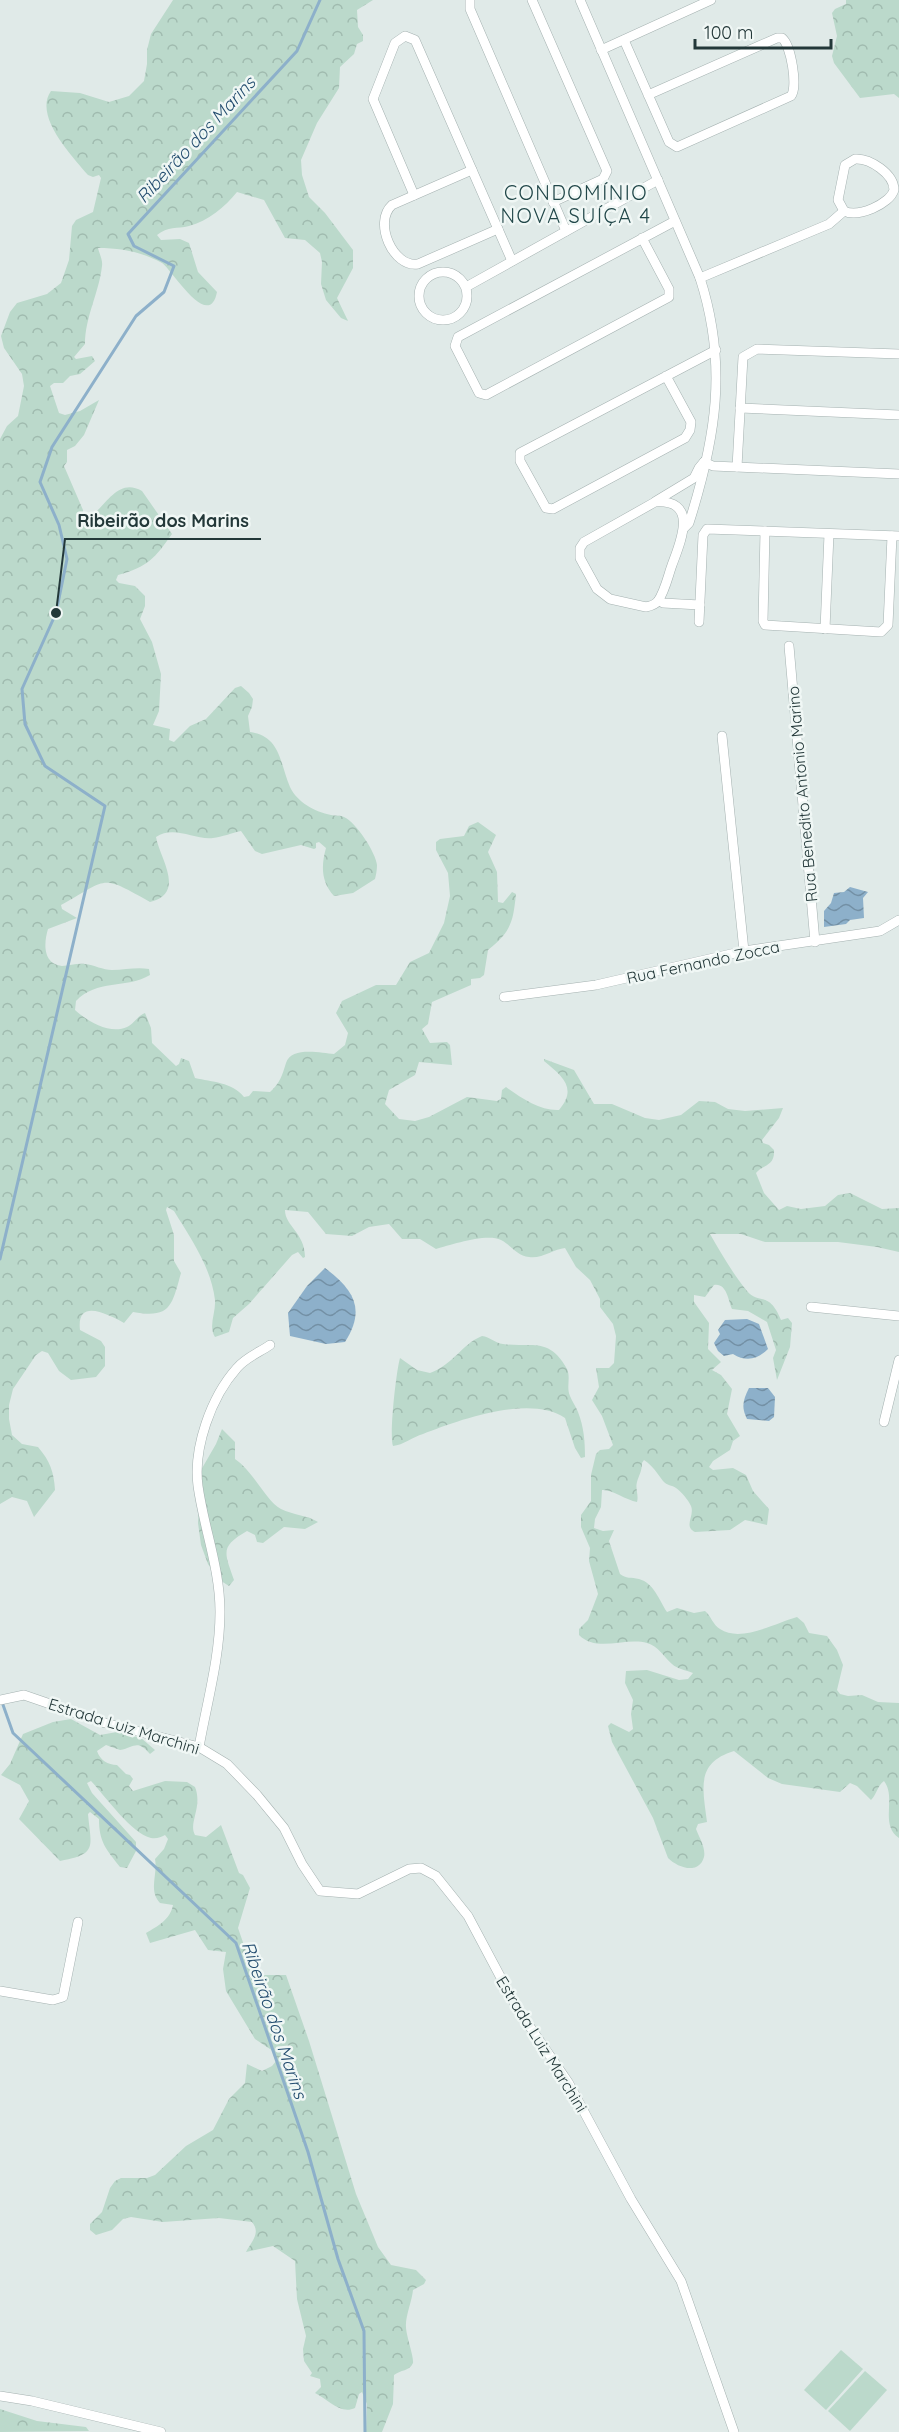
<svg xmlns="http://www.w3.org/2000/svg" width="899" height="2432" font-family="Quicksand,sans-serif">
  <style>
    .forest { fill: url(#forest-crowns) }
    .pitch { fill: #bbd9cb }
    .water { fill: url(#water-waves) }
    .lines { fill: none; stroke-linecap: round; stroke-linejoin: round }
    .stream { stroke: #8db0ca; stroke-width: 3 }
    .street-casing { stroke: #a4b1b0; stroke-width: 10 }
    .street { stroke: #fff; stroke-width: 9 }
    .labels { text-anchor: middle; stroke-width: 5; stroke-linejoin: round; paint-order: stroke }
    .street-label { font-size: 16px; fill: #233839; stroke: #f0f7f5 }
    .water-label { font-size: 18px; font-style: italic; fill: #234d6f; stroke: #f0f7f5 }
    .quarter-label { font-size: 20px; letter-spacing: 1.5px; fill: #214749; stroke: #f0f7f5 }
    .leader { fill: none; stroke: #233839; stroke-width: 2 }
    .callout-dot { fill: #233839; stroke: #f0f7f5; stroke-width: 2 }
    .callout-label { font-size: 18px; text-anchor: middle; font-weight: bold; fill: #233839; stroke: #f0f7f5; stroke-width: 5; stroke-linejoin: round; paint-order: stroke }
  </style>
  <defs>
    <pattern id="forest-crowns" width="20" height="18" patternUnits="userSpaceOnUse" patternTransform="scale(1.5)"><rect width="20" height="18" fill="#bbd9cb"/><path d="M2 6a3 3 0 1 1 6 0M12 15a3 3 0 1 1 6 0" fill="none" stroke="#a0bbaf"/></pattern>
    <pattern id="water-waves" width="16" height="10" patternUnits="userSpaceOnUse" patternTransform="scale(1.5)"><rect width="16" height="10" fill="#8db0ca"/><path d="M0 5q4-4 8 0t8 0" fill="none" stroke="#7390a5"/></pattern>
  </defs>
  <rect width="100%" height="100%" fill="#e0eae8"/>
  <!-- forest -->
  <g class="forest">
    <path d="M173,0H373L357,10L358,27L363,35V41L357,44L354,54L340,67L339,88L317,123L301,160L302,175L309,197L325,213L353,250V268L337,298L348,321L341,318L326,300L321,284L322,262L320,253L305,240L285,238L264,200L237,192C225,207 208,221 189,226C177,229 168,226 157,235L161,240L180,239L189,243L198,272L217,292C209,333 170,267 162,263C142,252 121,248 98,248C99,253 103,260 102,266C99,293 85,317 85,344L74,357L76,359L92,356L95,361L80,374L70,376L63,383H54L50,386L59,413L65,415L80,411L99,400L84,435L75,446L67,450V462L64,466L83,510V521C103,514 115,475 142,491L172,534C155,558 148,567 118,575L116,580L119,583L135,586L145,596V606L140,619L152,642L161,674L159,711L153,725L170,729L169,740L174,742L190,726L206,719L235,688L241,686L249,693L253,699L252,707L248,716L250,732C281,736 280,764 290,787C297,802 315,812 331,815C335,816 341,815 344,817C356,822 376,853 377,865C377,870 376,875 375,879L353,893L334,896C321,882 321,866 326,848L319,842L316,843V848L314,849L301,845L262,854L255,851L241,831C232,833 222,837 213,838C194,840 174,825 156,837C159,857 187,893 150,902C99,873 109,879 61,905L62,909L77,918L48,929C44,942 42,964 62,966C69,966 77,963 85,964C94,965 103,970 112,970C125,970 136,967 149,969L150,975C127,989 96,979 76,1001L75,1010C87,1021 110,1035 127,1027C134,1024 137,1016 145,1013L151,1028L152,1043L176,1066L179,1064L181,1058L189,1061L195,1078C212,1082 232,1082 244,1097L249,1096L253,1091L270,1092C280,1083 282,1076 286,1063C291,1046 321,1053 334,1054L345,1045L348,1033L336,1013L342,1001L376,985H396L410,962L429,953L444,923L450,896L448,873L436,850V842L440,839L464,836L469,826L478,822L496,835L488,852L497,872L498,902L503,903L512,892L516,894C513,923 511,931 488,950L484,975L480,978L471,979V985L432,1002L428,1024L422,1029L430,1043L447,1042L450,1045L452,1065L419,1062L415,1075L389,1090L385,1104L399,1119L415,1121L429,1117L467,1097L497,1101L501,1099L502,1090L506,1087C521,1098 541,1111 559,1110C578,1088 562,1076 544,1061V1059L574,1070L594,1104H612L645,1118L659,1120L681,1115L699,1101L715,1102L728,1109L745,1111L783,1108L779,1118L762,1140L763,1143L769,1145L774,1150C775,1166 764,1164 756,1173L764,1193L779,1210L787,1206L801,1209L825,1206L838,1195L850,1193L882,1209L899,1208V1252L877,1247L838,1242H765L741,1234H710C721,1253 733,1274 747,1291C758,1305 769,1290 781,1320L788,1318L792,1323L790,1347L777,1380L773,1358L776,1350L767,1322L748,1311L732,1309C728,1300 727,1283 714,1285L705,1297L694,1295V1302L709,1323L708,1349L721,1362L712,1370L721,1375L732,1389L727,1414L740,1436L733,1441L730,1450L713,1461L709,1467L713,1470L733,1468L746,1475L753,1491L769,1509L767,1525L745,1520L730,1530L695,1532C683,1526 695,1516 691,1506C689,1501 681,1491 676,1488C672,1485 667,1486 663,1481C657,1473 653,1466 644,1460L642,1463C642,1471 639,1475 637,1482C635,1489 639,1495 637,1502C626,1500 611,1489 602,1490L601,1507L595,1519L594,1528L603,1531L614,1530L609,1541L620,1574C626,1579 631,1577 639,1579C654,1583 659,1600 667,1612L677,1608L694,1613L705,1611C711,1616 713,1625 720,1629C741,1643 775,1623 797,1617L804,1623L809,1633L827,1636L837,1650L843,1665L837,1690L840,1694L848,1696L862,1695L878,1702L899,1703V1838C879,1824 897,1798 884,1781C877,1786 877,1794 871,1800L857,1786L850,1783L840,1792L782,1784L768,1778L734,1751C695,1763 703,1789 707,1822L698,1824L696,1829C699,1837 706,1848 704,1857C699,1875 678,1868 668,1858L653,1818L612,1742L608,1726L611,1723L629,1732L633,1729L631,1714L633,1700L625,1683L626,1671L647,1670L679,1680L688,1679L693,1673C686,1670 677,1669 672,1664C664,1657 658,1646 647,1643C625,1637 597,1653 579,1635V1629L588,1620L598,1594L589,1561L590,1548L581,1527V1515L591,1501V1475L596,1454L600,1450L609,1449L613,1445L602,1416L592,1400L599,1387L596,1368H609L614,1363L616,1336L613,1324L600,1307V1299L590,1280L576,1267L565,1248C554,1249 542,1259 529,1257C517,1256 511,1245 501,1240C486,1233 451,1245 436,1249L420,1239H402L389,1224L369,1227L352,1236L326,1234L308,1212L285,1210C285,1226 305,1233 305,1257L303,1258L298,1252L292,1255L249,1304L233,1318L229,1332L215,1337C208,1326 216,1313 215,1300C211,1267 191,1239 174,1211L167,1207L166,1210L174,1235V1261L181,1273C172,1305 171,1319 133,1312L124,1323C109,1315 76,1297 80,1330L101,1341L105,1347V1366L96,1377L71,1380L59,1371L48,1353L42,1351L36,1355L13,1389L9,1405V1419L12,1435L22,1444L38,1447C50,1461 54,1472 55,1490L34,1517L27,1501L12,1497L0,1504V439L7,426L18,416L24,386L22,374L4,348L1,336L10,312L17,303L47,294L61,283L69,260L72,226L76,220L93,212L101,178L99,175L93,177L88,175C73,157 33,116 51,91L80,93L109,102L129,96L144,81L147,64V50L151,34Z"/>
    <path d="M846,0H899V98L894,94L860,98L834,63L832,56L837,36L832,13L835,9L846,4Z"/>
    <path d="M482,1336C490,1337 495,1343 503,1344C531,1348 549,1336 567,1369C571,1378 566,1387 570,1396C572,1401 576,1407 578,1412C584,1427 585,1442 585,1457L581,1458L575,1448L565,1418C530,1394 459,1420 423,1434C413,1437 403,1445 393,1446C389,1436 396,1372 400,1358L417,1370L430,1373C454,1364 462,1344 482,1336Z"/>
    <path d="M222,1429L235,1442V1459C254,1472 266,1501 281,1509C293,1515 307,1515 318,1522L305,1529L284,1527L263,1543L257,1542L255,1535L247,1531C219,1547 225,1553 234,1580L229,1586L218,1579L208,1564L201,1545L198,1523L201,1470L216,1444Z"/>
    <path d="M71,1719L100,1735L117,1732L141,1738L155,1750L150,1754C137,1739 135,1747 120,1750L106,1745L97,1751C100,1760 108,1765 117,1765L126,1774L130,1775L133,1779L129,1786L133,1791L165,1781L187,1782L195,1787C203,1807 188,1823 195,1835L206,1837L221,1825L239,1873L243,1875L250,1888L238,1928L253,1971L264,1975H286L309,2041L356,2194L378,2247L391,2265L416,2270L426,2280L424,2284L413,2290C412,2301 405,2317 406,2327C406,2335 414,2357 413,2363C410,2371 400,2370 394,2375L393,2404L382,2432H366L367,2404L362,2392L359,2394L355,2408C340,2415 328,2399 315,2393L321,2387L320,2379L310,2376L312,2373L304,2361L303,2349L306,2336L297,2299L295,2261L273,2246L246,2252C252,2241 261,2233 252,2222L219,2218L163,2222L131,2217L123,2219L112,2230L96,2235L90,2230V2224L102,2212L110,2188L115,2181L121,2178H147L155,2175L186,2146L213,2130L229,2099L245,2083L247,2064L262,2071L272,2066L277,2060L273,2051L255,2039L226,1991L223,1969L226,1952L208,1950L195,1930L150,1943L146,1933C158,1926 170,1920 173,1905L160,1903C148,1890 158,1875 155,1859L164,1849L168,1839L165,1835C161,1837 157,1839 151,1838C132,1834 105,1796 91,1781L87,1783L92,1793L136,1842V1851L127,1868L120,1867C106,1849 99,1842 99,1819L90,1812L88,1814C91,1847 98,1854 60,1861L19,1819L29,1801L20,1785L1,1775L10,1764L23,1734L53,1722Z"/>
    <path d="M0,2409L37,2421L86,2427L89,2431L0,2432Z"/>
  </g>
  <!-- pitch -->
  <g class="pitch">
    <path d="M841,2350L863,2369L826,2410L804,2390Z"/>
    <path d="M865,2371L887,2390L850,2431L828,2411Z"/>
  </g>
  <!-- water -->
  <g class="water">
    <path d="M850,887L868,892L863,898L864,918L850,920L846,924L824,927V911L831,903L834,893L844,892Z"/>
    <path d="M325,1268C354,1290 366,1309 345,1342L326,1344L290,1336L288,1313L307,1286Z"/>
    <path d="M747,1319L759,1324L768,1349C757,1360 746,1362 733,1354L724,1356L718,1351L714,1343L720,1334L718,1330L725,1320Z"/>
    <path d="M749,1388H768L775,1397L774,1417L769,1421L747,1419C741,1407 743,1400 749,1388Z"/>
  </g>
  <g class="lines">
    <!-- stream -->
    <g class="stream">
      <path d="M0,1259L105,806L45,766L25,724L22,689L56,613L67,559L59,525L40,482L52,447L136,316L164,292L174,266L134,246L128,234L297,51L320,0"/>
      <path d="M2,1702L13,1733L236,1943L308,2152L338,2259L364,2331L365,2432"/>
    </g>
    <!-- street casing -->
    <g class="street-casing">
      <g id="street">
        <path d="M470,0V9L566,231"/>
        <path d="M532,0L607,171L603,179L553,202"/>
        <path d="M580,0L700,278C728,365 716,438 689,523L684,528"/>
        <path d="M624,40L669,142L677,147L791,96C798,87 791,45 782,38H777L648,95"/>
        <path d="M601,50L711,0"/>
        <path d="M855,159C870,158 894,174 894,190C890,204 858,218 844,211L838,200L845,165Z"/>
        <path d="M472,170L392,205C373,222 393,268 418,264L498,229"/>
        <path d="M414,195L373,99L395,43L405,36L415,40L512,261"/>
        <path d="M642,238L669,289V297L486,395L479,393L455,346L458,337L675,221"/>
        <circle cx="443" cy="296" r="24"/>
        <path d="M700,278L829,224L844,211"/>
        <path d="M466,287L658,180"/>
        <path d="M666,376L691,422L690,430L685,438L553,509L546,508L520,461V453L716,350"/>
        <path d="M740,408L899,415"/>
        <path d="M704,462L713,466L899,474"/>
        <path d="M737,467L743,357L757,349L899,354"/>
        <path d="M656,501L694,478L699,468L704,462"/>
        <path d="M655,502C700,499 680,543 672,565C668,576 665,591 658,601C655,605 651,606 646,607L610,599L597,589L580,558V548L584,542Z"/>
        <path d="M765,531L763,621L765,625L881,632L888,625L892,536"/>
        <path d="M659,600L663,603L700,605"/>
        <path d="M699,622L703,535L707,529L899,536"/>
        <path d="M825,629L829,534"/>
        <path d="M789,646L815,942"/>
        <path d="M722,736L744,951"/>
        <path d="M504,997L596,985L744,951L880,931L899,920"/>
        <path d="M811,1307L899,1316"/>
        <path d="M884,1422L899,1360"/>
        <path d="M0,1700L24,1695L105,1723L199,1747L227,1764L257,1795L284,1828L302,1864L320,1891L358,1894L409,1869L421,1868L436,1876L468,1916L517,2008L568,2082L631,2199L681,2281L734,2432"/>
        <path d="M199,1747C207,1702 220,1657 220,1612C220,1568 204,1529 198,1486C193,1448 211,1397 237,1368C245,1358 260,1352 270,1345"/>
        <path d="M0,1991L53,2000L63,1997L78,1922"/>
        <path d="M0,2396L32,2401L161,2432"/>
      </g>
    </g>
    <!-- street -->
    <use href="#street" class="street"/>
  </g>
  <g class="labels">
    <!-- street labels -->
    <g class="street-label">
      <text transform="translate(802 794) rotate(-95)" y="6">Rua Benedito Antonio Marino</text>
      <text transform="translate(703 962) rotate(-12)" y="6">Rua Fernando Zocca</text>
      <text transform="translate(124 1726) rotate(17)" y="6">Estrada Luiz Marchini</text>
      <text transform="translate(542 2044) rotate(58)" y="6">Estrada Luiz Marchini</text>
    </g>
    <!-- water labels -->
    <g class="water-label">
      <text transform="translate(196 140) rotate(-47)" y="6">Ribeirão dos Marins</text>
      <text transform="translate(274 2020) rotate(71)" y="6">Ribeirão dos Marins</text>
    </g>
    <!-- quarter labels -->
    <g class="quarter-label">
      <text x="576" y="200">CONDOMÍNIO<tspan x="576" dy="23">NOVA SUÍÇA 4</tspan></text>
    </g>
  </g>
  <!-- callouts -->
  <path class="leader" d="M56 613L65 539H261"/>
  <circle class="callout-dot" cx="56" cy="613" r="6"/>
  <g class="callout-label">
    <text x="163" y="527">Ribeirão dos Marins</text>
  </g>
  <!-- scale -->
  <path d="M695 39v9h136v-9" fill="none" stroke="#233839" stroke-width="3"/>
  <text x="704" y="39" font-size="18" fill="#233839" stroke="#f0f7f5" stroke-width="4.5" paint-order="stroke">100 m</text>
</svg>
